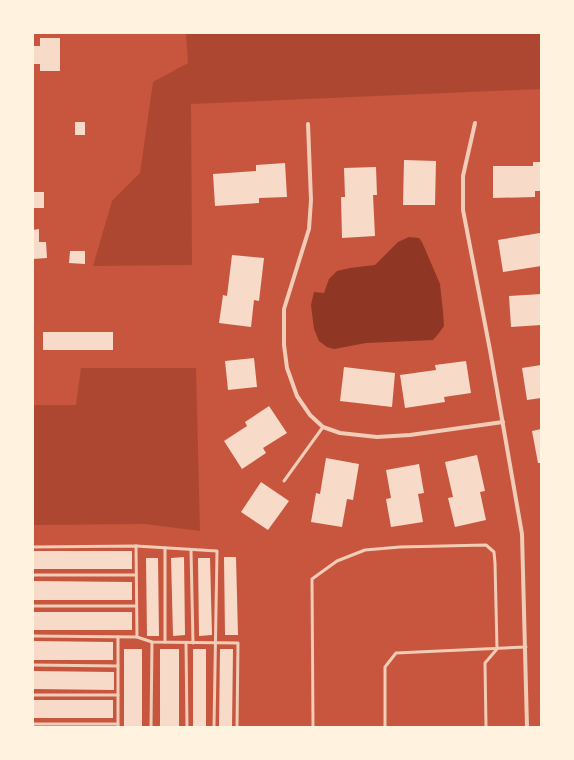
<svg xmlns="http://www.w3.org/2000/svg" width="574" height="760" font-family="Inter,sans-serif">
  <style>
    .green { fill: #ae4732 }
    .water { fill: #8f3625 }
    .building { fill: #f7dbc8 }
    .lines { fill: none; stroke-linecap: round; stroke-linejoin: round }
    .service { stroke: #f1ccb7; stroke-width: 3 }
    .minor { stroke: #f1ccb7; stroke-width: 4 }
  </style>
  <rect width="100%" height="100%" fill="#c8553d"/>
  <!-- green -->
  <g class="green">
    <path d="M186,33H541V95L540,89L191,104L192,265L93,266L112,201L140,173L153,82L188,63Z"/>
    <path d="M81,368H196L200,531L145,524L33,525V405H76Z"/>
  </g>
  <!-- water -->
  <path class="water" d="M409,237L419,238L422,242L440,284L443,312L444,326L439,333L433,340L366,343L334,349L327,347L319,341L314,329L311,305L314,292L324,293L329,279L337,271L350,268L375,265L398,242Z"/>
  <!-- building -->
  <g class="building">
    <path d="M40,38H60V71H40V64H33V46H40Z"/>
    <rect x="75" y="122" width="10" height="13"/>
    <path d="M404,160L436,161L435,205H403Z"/>
    <path d="M533,162H541V191H535V197L493,198V166H533Z"/>
    <path d="M285,163L287,197L259,198V203L215,206L213,174L256,171V165Z"/>
    <path d="M376,167L377,195H373L375,236L342,238L341,197H345L344,168Z"/>
    <rect x="33" y="192" width="11" height="16"/>
    <path d="M39,229V242H46L47,258L33,259V230Z"/>
    <path d="M540,233L541,266L503,272L498,240Z"/>
    <path d="M70,251H85V264L69,263Z"/>
    <path d="M232,255L264,258L259,301L254,300L251,327L219,323L223,295L227,296Z"/>
    <path d="M541,294V325L511,327L509,296Z"/>
    <rect x="43" y="332" width="70" height="18"/>
    <path d="M254,358L257,387L228,390L225,361Z"/>
    <path d="M466,361L471,393L444,397L445,402L405,408L400,375L436,370L435,365Z"/>
    <path d="M541,365V398L527,400L522,368Z"/>
    <path d="M344,367L395,373L392,407L340,401Z"/>
    <path d="M269,406L287,433L263,448L266,453L242,469L224,441L247,426L245,422Z"/>
    <path d="M541,429V463H538L532,431Z"/>
    <path d="M477,455L485,491L480,492L486,520L455,527L448,498L453,497L445,462Z"/>
    <path d="M326,458L359,464L353,500L347,499L342,527L311,522L316,493L320,494Z"/>
    <path d="M419,464L424,493L418,494L423,522L391,527L386,499L391,498L386,470Z"/>
    <path d="M261,482L289,501L268,530L241,512Z"/>
    <rect x="33" y="551" width="99" height="18"/>
    <path d="M184,557L185,635L173,636L171,558Z"/>
    <path d="M224,557H236L238,635H225Z"/>
    <path d="M146,558H158L159,636H147Z"/>
    <path d="M198,558H210L212,635L199,636Z"/>
    <path d="M33,581L132,582V600H33Z"/>
    <rect x="33" y="612" width="99" height="18"/>
    <path d="M33,641L113,642V660H33Z"/>
    <rect x="124" y="649" width="18" height="78"/>
    <rect x="160" y="649" width="19" height="78"/>
    <rect x="193" y="649" width="13" height="78"/>
    <path d="M220,649H233L232,727H219Z"/>
    <path d="M33,671L114,672V690L33,689Z"/>
    <rect x="33" y="700" width="80" height="18"/>
  </g>
  <g class="lines">
    <!-- service -->
    <g class="service">
      <path d="M284,481L323,427"/>
      <path d="M136,546L217,551L214,727"/>
      <path d="M33,547L136,546L137,637"/>
      <path d="M165,548V642"/>
      <path d="M191,550L193,643"/>
      <path d="M33,575H136"/>
      <path d="M33,606H136"/>
      <path d="M33,636L137,637L152,642L238,643L237,727"/>
      <path d="M186,643L187,727"/>
      <path d="M33,665L118,666"/>
      <path d="M33,695H118"/>
      <path d="M33,724H118"/>
      <path d="M118,727V637"/>
      <path d="M151,727L152,642"/>
      <path d="M313,727L312,579L337,561L365,550L400,547L486,545L494,552L495,563L497,649L485,663L486,727"/>
      <path d="M385,727V667L396,653L526,647"/>
    </g>
    <!-- minor -->
    <g class="minor">
      <path d="M475,123L463,176V210L490,350L522,534L527,727"/>
      <path d="M308,124L311,200L309,229L284,309V345L287,368L297,396L310,415L323,427L340,433L377,437L410,435L503,422"/>
    </g>
  </g>
  <!-- border -->
  <rect width="574" height="760" fill="none" stroke="#fff3e0" stroke-width="68"/>
</svg>
